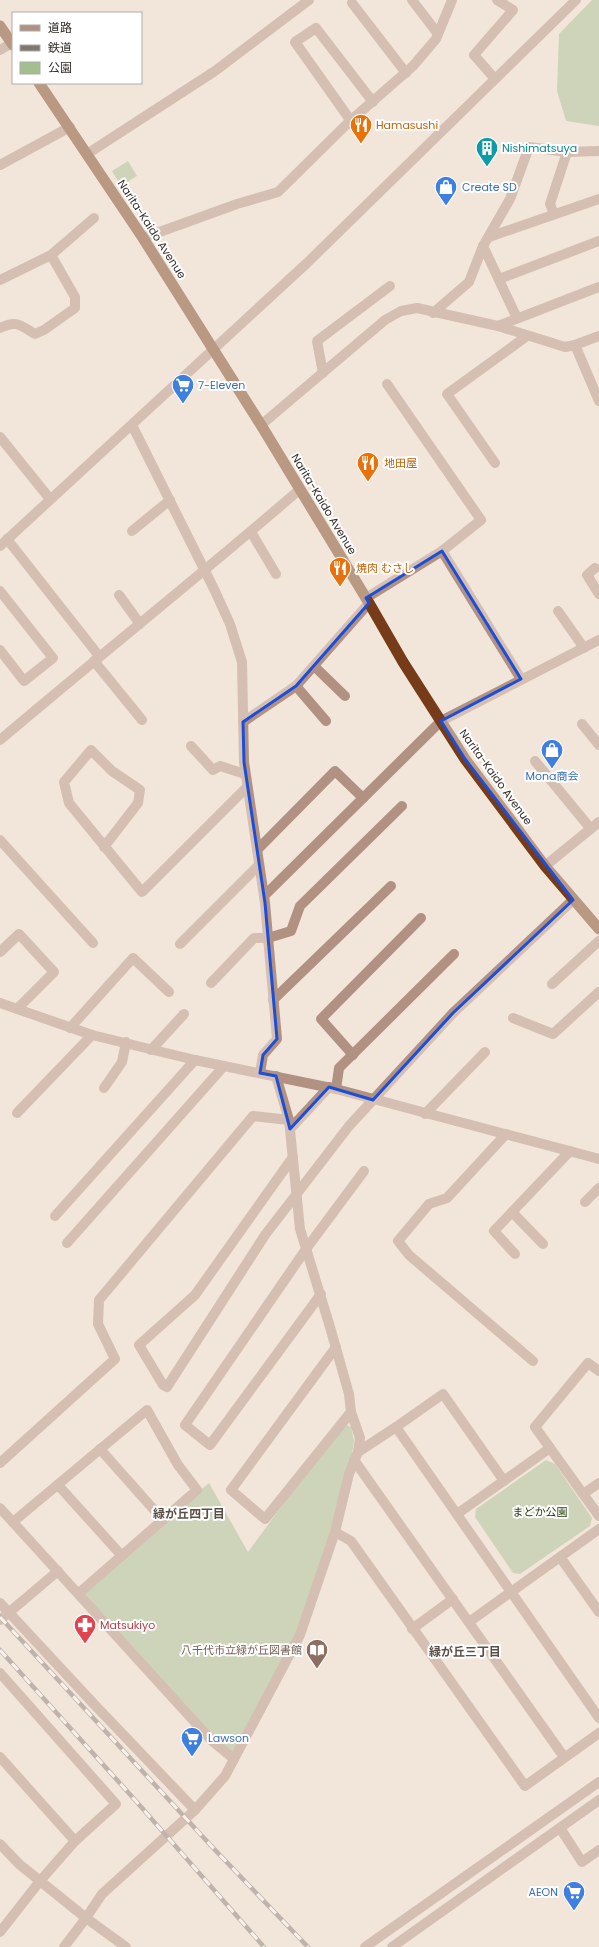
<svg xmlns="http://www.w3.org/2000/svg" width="599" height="1947" font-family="Poppins,'Noto Sans JP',sans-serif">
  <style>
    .green { fill: #a3bf90 }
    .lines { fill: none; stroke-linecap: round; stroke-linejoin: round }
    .minor { stroke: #b19182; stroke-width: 10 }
    .tertiary { stroke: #b19182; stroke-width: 10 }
    .trunk { stroke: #763c1a; stroke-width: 11 }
    .rail-casing { stroke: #807771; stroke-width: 4.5 }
    .rail { stroke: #fff; stroke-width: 3; stroke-dasharray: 9; stroke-linecap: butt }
    .marked { fill: none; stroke: #1d4ed8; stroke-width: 3; stroke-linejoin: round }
    .labels { text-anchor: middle; stroke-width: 4; stroke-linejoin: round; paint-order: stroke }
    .food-label { font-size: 11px; fill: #c56008; stroke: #fff; text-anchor: start }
    .culture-label { font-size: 11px; fill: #0d838f; stroke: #fff; text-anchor: start }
    .shop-label { font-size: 11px; fill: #366cbe; stroke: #fff; text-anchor: start }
    .street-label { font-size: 11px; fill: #312c28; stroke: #fff }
    .park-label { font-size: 11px; fill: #223a0a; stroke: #fff }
    .health-label { font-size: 11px; fill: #be3a42; stroke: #fff; text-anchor: start }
    .education-label { font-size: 11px; fill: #785e54; stroke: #fff; text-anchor: end }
    .neighbourhood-label { font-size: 12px; font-weight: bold; fill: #5a4f46; stroke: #fff }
  </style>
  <rect width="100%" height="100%" fill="#f2e5da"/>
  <!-- green -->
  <g class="green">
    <path d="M592,0H599V126L566,121L557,91L559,34Z"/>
    <path d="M128,161L137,176L121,186L112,171Z"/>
    <path d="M345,1424L351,1427L354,1441L349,1474L300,1635L234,1759L79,1593L209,1483L248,1552L312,1465Z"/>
    <path d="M546,1460L555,1464L592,1518L590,1526L520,1574L513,1573L475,1517L476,1509Z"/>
  </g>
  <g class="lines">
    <!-- minor -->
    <g class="minor">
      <path d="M412,0L438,34"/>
      <path d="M352,3L406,73"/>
      <path d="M0,50L12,43"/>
      <path d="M495,79L474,55L513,10L497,0"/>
      <path d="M351,121L295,42L316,28L373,102"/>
      <path d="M87,154L215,71L309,0"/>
      <path d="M0,165L70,127"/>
      <path d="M554,214L550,204L567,152"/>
      <path d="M489,237L599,199"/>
      <path d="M143,238L237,204L278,192L349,122L413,66L436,39L452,0"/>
      <path d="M483,246L517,318"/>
      <path d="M499,279L599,241"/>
      <path d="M0,280L51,255L94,218"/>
      <path d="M433,313L469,282L483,246L510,199L529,147L567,152L599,151"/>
      <path d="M498,326L599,287"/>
      <path d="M0,328C17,320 20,325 35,334L44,330L75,308V297L51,255"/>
      <path d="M575,345L599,401"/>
      <path d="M323,373L317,341L390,286"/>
      <path d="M132,425L214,589L230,624L242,662L244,762L265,903L277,1039L263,1055L260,1073"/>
      <path d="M261,425L385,320L401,311L417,308L498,326L565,347L575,345L599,336"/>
      <path d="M0,437L50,499"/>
      <path d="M495,463L447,394L527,336"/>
      <path d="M132,531L170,500"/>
      <path d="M251,532L276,574"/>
      <path d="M7,539L99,656"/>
      <path d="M442,551L521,679"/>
      <path d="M595,568L587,575L599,594"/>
      <path d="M0,591L53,658L24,681L0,650"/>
      <path d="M119,595L140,624"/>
      <path d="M366,598L442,551L481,520L387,384"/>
      <path d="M558,611L584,648"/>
      <path d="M94,661L142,720"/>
      <path d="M314,666L345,696"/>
      <path d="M296,686L326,721"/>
      <path d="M243,722L296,686L369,603"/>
      <path d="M582,724L599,745"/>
      <path d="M0,740C99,656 201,575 299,490"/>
      <path d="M191,746L213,770L220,766L245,774"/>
      <path d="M535,761L591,829"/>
      <path d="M0,840L93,943"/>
      <path d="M104,847L138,803L140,790L112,771L91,750L64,782L69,803L142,892L247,787"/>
      <path d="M257,850L335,771L363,798"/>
      <path d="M545,866L599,822"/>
      <path d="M264,896L441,721L599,640"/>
      <path d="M180,944L259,865"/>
      <path d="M0,952L19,934L54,972L17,1009"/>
      <path d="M211,983L254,938H268L291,931L300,906L402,806"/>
      <path d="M552,984L599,941"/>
      <path d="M273,1000L391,886"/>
      <path d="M0,1003L92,1035L195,1060L336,1089L599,1159"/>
      <path d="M513,1018L553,1034L599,992"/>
      <path d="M70,1028L133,958L169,992"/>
      <path d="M151,1050L184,1014"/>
      <path d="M353,1055L321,1019L421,918"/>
      <path d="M276,1076L289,1120L300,1229L330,1327L349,1394L351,1412L360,1438L358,1452L349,1474L335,1532L351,1541L525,1786L599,1733"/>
      <path d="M104,1088L122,1062L126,1042"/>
      <path d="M336,1089L339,1068L454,954"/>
      <path d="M17,1113L92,1035"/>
      <path d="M425,1114L485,1052"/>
      <path d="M290,1129L329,1087"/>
      <path d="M506,1134L447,1198L429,1204L398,1241L409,1255L533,1361"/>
      <path d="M293,1157L195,1295L139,1345L163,1385L167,1387L265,1235L349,1126L453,1013L573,900"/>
      <path d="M585,1202L599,1188"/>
      <path d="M512,1212L543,1244"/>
      <path d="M55,1216L195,1060"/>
      <path d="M67,1243L224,1066"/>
      <path d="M515,1254L494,1231L570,1151"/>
      <path d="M321,1294L210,1445L185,1425L306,1249L364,1171"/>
      <path d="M336,1347L231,1490L265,1519L351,1412"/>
      <path d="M396,1427L443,1394L504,1481"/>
      <path d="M550,1448L599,1516"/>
      <path d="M100,1449L163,1520"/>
      <path d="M358,1452L396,1427L599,1718"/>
      <path d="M354,1460L564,1757"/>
      <path d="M0,1463L115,1359L98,1324L99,1300L253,1116L289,1120"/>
      <path d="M58,1485L122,1556"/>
      <path d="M583,1494L599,1483"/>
      <path d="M0,1508L212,1741L234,1759"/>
      <path d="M457,1514L550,1448L535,1427L588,1363L599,1371"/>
      <path d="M13,1522L147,1410L178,1465L197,1490L79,1593"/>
      <path d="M560,1557L599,1612"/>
      <path d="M0,1620L58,1571"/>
      <path d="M469,1622L599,1529"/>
      <path d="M412,1629L453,1599"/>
      <path d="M0,1673L116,1804L75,1841L40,1881L0,1932"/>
      <path d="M92,1702L195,1810"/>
      <path d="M0,1757L75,1841"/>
      <path d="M560,1828L582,1862L599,1850"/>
      <path d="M0,1844L19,1864L86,1918L64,1947"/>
    </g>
    <!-- tertiary -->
    <g class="tertiary">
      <path d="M0,546L307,263L576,0"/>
      <path d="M0,1603L92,1702"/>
      <path d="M126,1947L86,1918L102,1894L195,1810L225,1776L300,1635L335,1532"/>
      <path d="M365,1947L599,1782"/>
      <path d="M392,1947L599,1800"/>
    </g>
    <!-- trunk -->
    <g class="trunk">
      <path d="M0,26L13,45"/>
      <path d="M39,83L143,238L261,425L369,603L403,662L465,759L545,866L599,929"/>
    </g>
    <!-- rail casing -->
    <g class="rail-casing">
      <g id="rail">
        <path d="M0,1617L216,1851L308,1947"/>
        <path d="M0,1650L135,1800L264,1947"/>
      </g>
    </g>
    <!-- rail -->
    <use href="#rail" class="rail"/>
  </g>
  <!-- marked area -->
  <path d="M0 0H599V1947H0ZM442,551L521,679L441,721L465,759L573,900L453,1013L373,1100L329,1087L290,1129L276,1076L260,1073L263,1055L277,1039L265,903L244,762L243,722L296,686L369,603L366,598Z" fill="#f2e5da" fill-opacity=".55" fill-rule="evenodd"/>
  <path class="marked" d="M442,551L521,679L441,721L465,759L573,900L453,1013L373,1100L329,1087L290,1129L276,1076L260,1073L263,1055L277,1039L265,903L244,762L243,722L296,686L369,603L366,598Z"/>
  <!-- icons -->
  <defs>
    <g id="restaurant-pin" transform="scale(1.15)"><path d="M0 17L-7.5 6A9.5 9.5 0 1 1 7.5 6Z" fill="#e8710a" stroke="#fff"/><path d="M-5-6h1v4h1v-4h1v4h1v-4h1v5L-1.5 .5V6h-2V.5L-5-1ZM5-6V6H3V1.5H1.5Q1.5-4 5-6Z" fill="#fff"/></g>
    <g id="building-pin" transform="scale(1.15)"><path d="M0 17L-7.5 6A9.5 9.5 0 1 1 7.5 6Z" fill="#0f9aa8" stroke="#fff"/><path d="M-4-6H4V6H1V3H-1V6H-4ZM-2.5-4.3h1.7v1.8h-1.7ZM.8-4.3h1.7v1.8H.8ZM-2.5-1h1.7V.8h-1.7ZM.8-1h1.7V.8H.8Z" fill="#fff"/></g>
    <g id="shop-pin" transform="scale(1.15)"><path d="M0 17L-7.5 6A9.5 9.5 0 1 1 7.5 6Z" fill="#3f7fe0" stroke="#fff"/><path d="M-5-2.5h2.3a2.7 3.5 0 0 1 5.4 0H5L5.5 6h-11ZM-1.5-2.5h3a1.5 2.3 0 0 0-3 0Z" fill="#fff"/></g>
    <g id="supermarket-pin" transform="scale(1.15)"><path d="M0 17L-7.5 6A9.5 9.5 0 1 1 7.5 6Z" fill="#3f7fe0" stroke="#fff"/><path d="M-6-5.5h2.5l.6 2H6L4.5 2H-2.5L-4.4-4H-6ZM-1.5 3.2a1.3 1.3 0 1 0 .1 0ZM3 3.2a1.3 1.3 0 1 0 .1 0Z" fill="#fff"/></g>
    <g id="pharmacy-pin" transform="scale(1.15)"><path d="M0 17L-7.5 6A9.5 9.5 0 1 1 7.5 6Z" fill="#e0444e" stroke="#fff"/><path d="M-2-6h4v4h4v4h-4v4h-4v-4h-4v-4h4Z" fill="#fff"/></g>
    <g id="library-pin" transform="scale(1.15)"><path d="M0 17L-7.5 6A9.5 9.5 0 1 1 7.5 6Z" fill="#8d6e63" stroke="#fff"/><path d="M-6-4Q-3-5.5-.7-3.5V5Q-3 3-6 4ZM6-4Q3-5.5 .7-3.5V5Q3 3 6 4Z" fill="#fff"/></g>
  </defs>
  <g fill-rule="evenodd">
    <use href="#restaurant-pin" x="361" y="125"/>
    <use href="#building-pin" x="487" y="148"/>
    <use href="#shop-pin" x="446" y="187"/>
    <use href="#supermarket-pin" x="183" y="385"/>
    <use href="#restaurant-pin" x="368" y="463"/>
    <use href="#restaurant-pin" x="340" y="568"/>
    <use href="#shop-pin" x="552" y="750"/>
    <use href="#pharmacy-pin" x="85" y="1625"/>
    <use href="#library-pin" x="317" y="1650"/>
    <use href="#supermarket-pin" x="192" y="1738"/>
    <use href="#supermarket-pin" x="574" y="1892"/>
  </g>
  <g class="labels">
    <!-- food labels -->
    <g class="food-label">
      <text x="376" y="129">Hamasushi</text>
      <text x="384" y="467">地田屋</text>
      <text x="356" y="572">焼肉 むさし</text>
    </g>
    <!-- culture labels -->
    <g class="culture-label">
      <text x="502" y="152">Nishimatsuya</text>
    </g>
    <!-- shop labels -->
    <g class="shop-label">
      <text x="462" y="191">Create SD</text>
      <text x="198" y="389">7-Eleven</text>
      <text x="552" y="780" text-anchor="middle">Mona商会</text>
      <text x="208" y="1742">Lawson</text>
      <text x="558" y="1896" text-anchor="end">AEON</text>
    </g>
    <!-- street labels -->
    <g class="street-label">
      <text transform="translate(152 229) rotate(57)" y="4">Narita-Kaido Avenue</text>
      <text transform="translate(324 504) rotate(59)" y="4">Narita-Kaido Avenue</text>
      <text transform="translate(496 777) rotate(54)" y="4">Narita-Kaido Avenue</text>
    </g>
    <!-- park labels -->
    <g class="park-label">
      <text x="540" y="1516">まどか公園</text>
    </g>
    <!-- health labels -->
    <g class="health-label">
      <text x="100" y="1629">Matsukiyo</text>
    </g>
    <!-- education labels -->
    <g class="education-label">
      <text x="302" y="1654">八千代市立緑が丘図書館</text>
    </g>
    <!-- neighbourhood labels -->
    <g class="neighbourhood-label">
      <text x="189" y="1518">緑が丘四丁目</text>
      <text x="465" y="1656">緑が丘三丁目</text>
    </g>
  </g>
  <!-- legend -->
  <rect x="12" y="12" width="130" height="72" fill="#ffffff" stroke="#adaba9"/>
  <rect x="20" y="25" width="20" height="6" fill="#b19182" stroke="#adaba9"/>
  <text x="48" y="32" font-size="12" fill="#312c28">道路</text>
  <rect x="20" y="45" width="20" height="6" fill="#807771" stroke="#adaba9"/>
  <text x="48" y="52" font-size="12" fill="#312c28">鉄道</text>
  <rect x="20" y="62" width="20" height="12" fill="#a3bf90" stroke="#adaba9"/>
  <text x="48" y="72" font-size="12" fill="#312c28">公園</text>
</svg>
